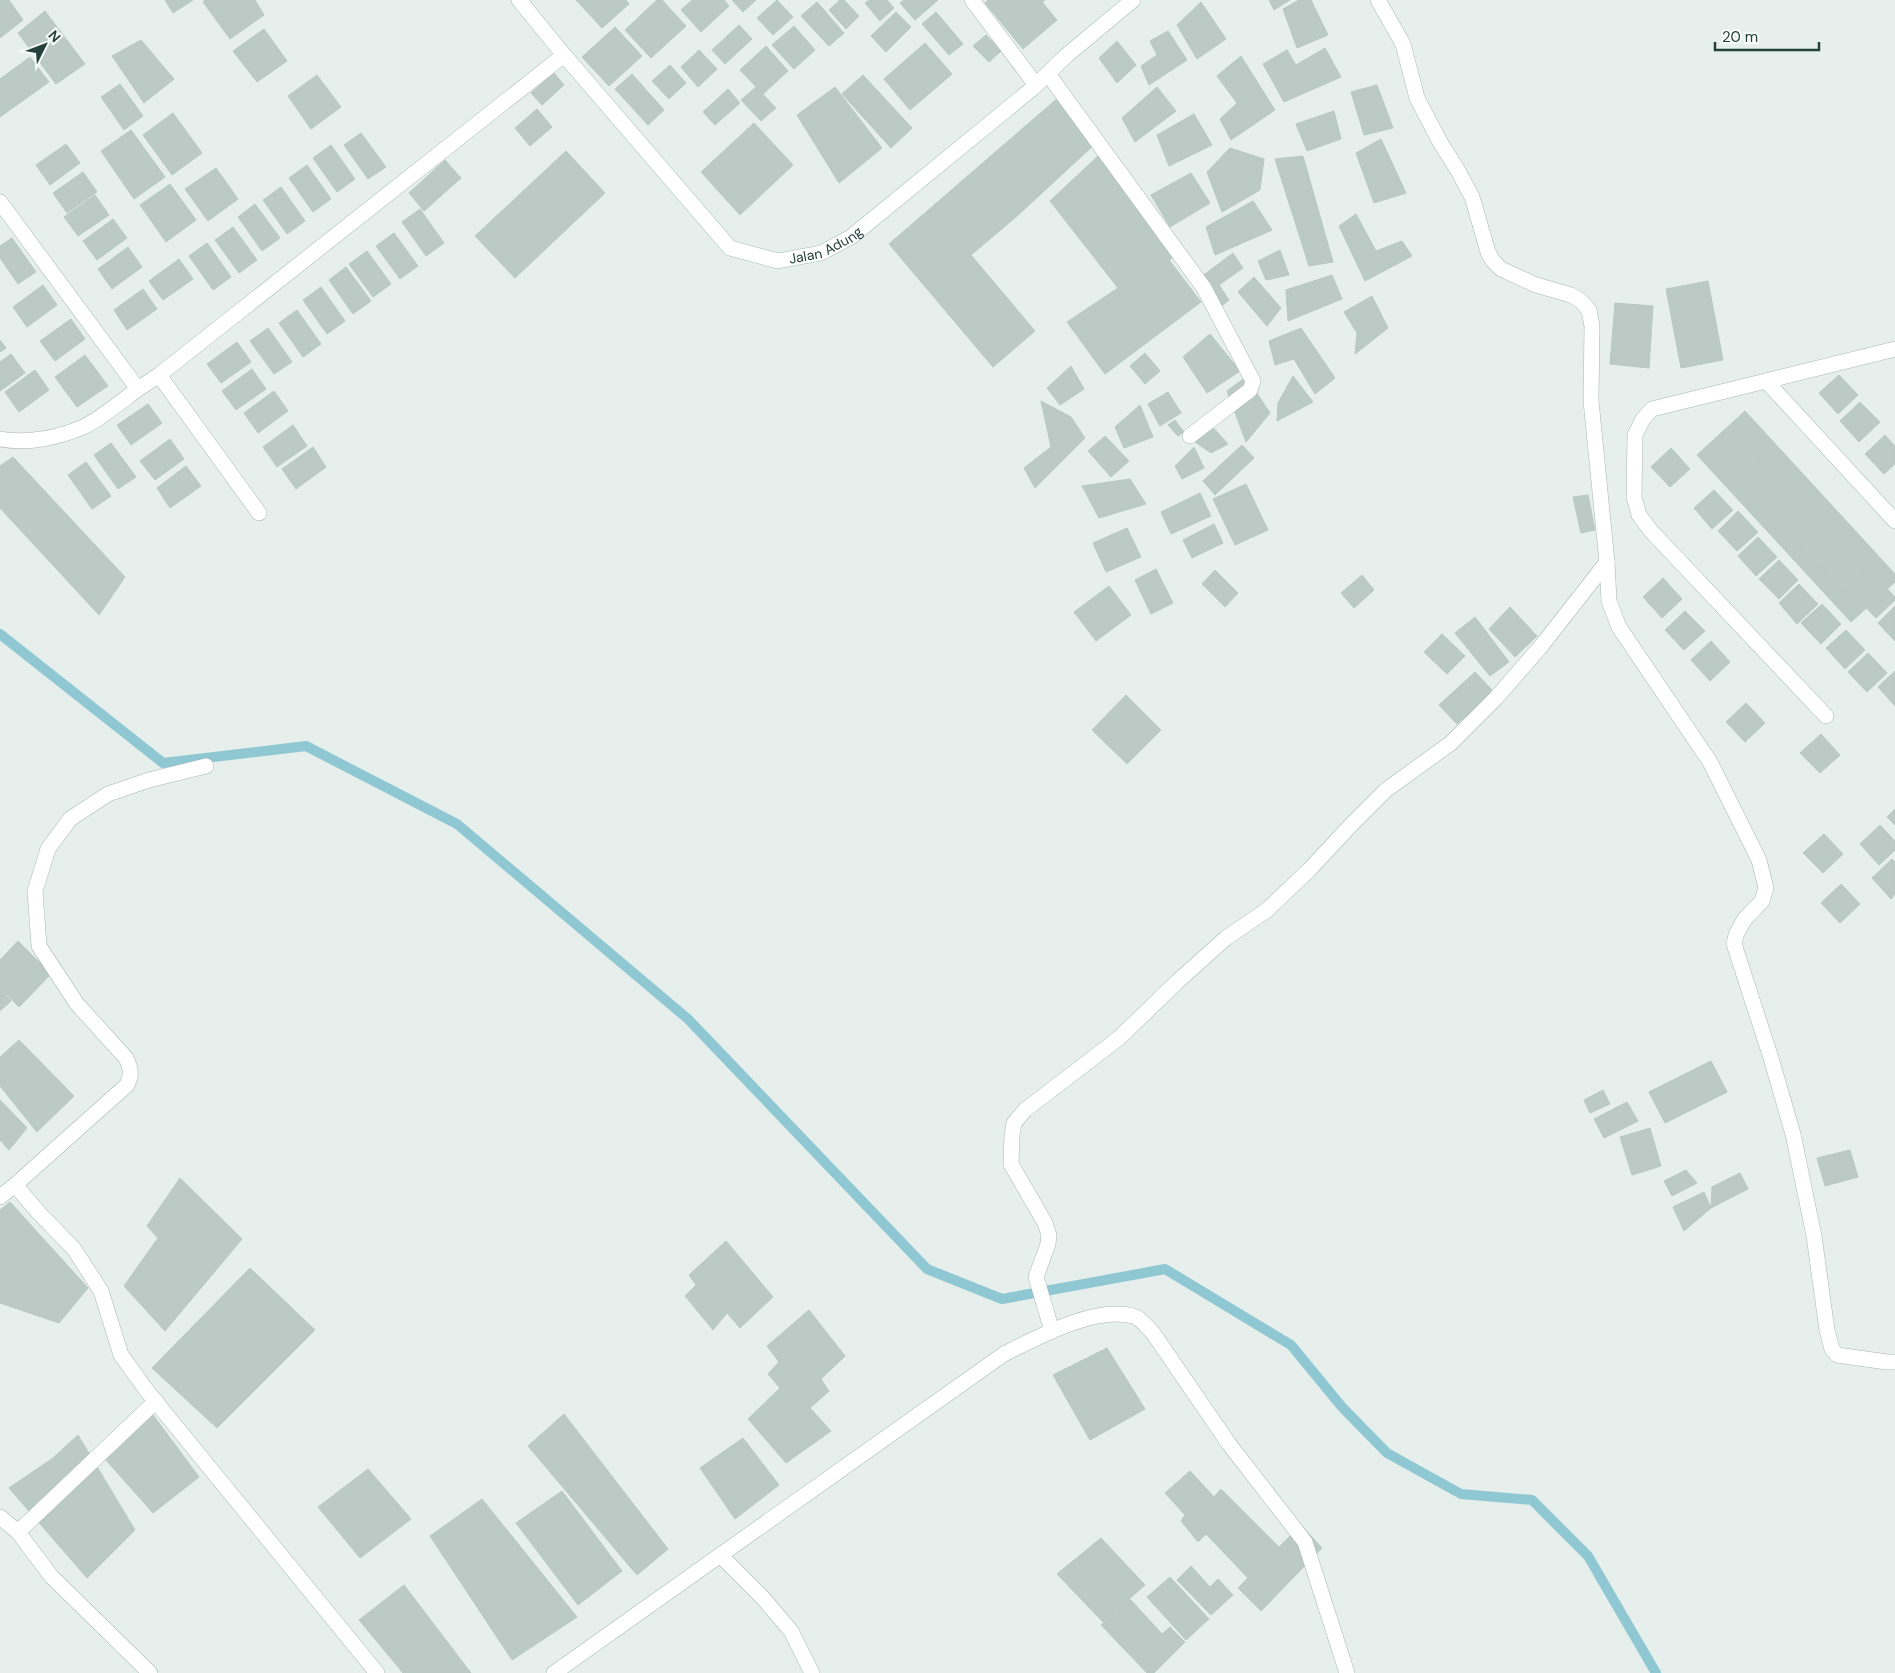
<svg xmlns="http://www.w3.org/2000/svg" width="1895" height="1673" font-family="'DM Sans',sans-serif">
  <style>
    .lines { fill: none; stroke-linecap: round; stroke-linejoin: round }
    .stream { stroke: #8fc7d3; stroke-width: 10 }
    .building { fill: #bbcac4; stroke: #b8c9c2 }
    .street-casing { stroke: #a8b7b2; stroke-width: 16 }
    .secondary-casing { stroke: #a4bbb3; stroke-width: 16 }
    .street { stroke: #fff; stroke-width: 15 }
    .secondary { stroke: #fff; stroke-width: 15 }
    .labels { text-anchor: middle; stroke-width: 4.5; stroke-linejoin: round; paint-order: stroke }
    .street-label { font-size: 14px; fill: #24413a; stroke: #f7fbf9 }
  </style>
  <rect width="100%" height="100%" fill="#e6efeb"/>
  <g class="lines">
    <!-- stream -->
    <path class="stream" d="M0,634L163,763L306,746L457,824L688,1019L927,1269L1002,1299L1165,1269L1291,1345L1342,1407L1387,1453L1461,1494L1532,1500L1588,1556L1656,1673"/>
  </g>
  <!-- building -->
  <g class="building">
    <path d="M0,0H9L23,20L0,38Z"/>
    <path d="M165,0H193L173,13Z"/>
    <path d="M205,0H255L264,15L230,39L203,2Z"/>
    <path d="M576,0H626L629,4L602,28Z"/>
    <path d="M657,0H662L686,26L651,58L625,30Z"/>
    <path d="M692,0H724L729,6L701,32L681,10Z"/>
    <path d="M732,0H756L743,12Z"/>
    <path d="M777,0L793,17L773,35L757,18Z"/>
    <path d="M840,0H844L859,16L846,29L829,10Z"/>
    <path d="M869,0H887L894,8L880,21L865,3Z"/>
    <path d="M904,0H938L915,20L900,3Z"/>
    <path d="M988,0H1045L1042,2L1057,20L1023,49L985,3Z"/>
    <path d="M1269,0H1290L1274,10Z"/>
    <path d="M1299,0H1311L1328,35L1297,48L1283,9Z"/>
    <path d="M817,2L844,33L829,46L801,16Z"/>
    <path d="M1201,2L1226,39L1197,59L1177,25Z"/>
    <path d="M45,11L85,64L56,84L18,33Z"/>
    <path d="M896,12L911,27L886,52L871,36Z"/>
    <path d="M936,12L963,44L949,55L922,24Z"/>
    <path d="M739,25L752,39L725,64L712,50Z"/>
    <path d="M794,26L815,50L794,69L772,45Z"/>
    <path d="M615,27L642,56L609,86L582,57Z"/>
    <path d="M264,29L287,61L257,82L233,51Z"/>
    <path d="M1168,31L1187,60L1149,85L1141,66L1157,55L1150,41Z"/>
    <path d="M986,35L1001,51L989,62L973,46Z"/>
    <path d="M141,40L174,79L144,103L112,56Z"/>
    <path d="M1117,41L1136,65L1117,83L1099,58Z"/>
    <path d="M925,43L952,74L910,110L884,79Z"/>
    <path d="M766,46L788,71L763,94L740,70Z"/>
    <path d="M1325,48L1341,77L1284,102L1263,64L1287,50L1296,65Z"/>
    <path d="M699,50L717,69L698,87L681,67Z"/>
    <path d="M1241,56L1275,110L1231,140L1220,119L1237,103L1217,76Z"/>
    <path d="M30,57L49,82L0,117V79Z"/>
    <path d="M670,65L686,83L669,99L652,81Z"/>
    <path d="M554,73L564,85L542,105L531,93Z"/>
    <path d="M632,74L664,110L648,125L615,89Z"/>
    <path d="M317,75L341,107L311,129L288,96Z"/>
    <path d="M863,75L912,128L891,148L842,94Z"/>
    <path d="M120,84L143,116L124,130L101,97Z"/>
    <path d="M1377,85L1393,128L1364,135L1351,92Z"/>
    <path d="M756,87L776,108L761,121L741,100Z"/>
    <path d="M835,87L882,148L839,183L797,115Z"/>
    <path d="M1157,87L1176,111L1135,142L1122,118Z"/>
    <path d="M728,89L740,103L715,125L703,112Z"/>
    <path d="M1059,97L1095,144L1016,217L971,255L1035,331L993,367L889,244Z"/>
    <path d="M537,109L552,127L530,146L515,128Z"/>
    <path d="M1334,111L1341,139L1307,151L1296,124Z"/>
    <path d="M173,113L202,153L172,175L143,135Z"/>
    <path d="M1194,114L1212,145L1169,166L1157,135Z"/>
    <path d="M754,123L793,165L740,215L701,172Z"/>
    <path d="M131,130L165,177L134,199L101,151Z"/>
    <path d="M361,133L386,167L368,179L344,145Z"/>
    <path d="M1381,139L1406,193L1374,203L1356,153Z"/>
    <path d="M66,144L80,163L50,185L36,165Z"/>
    <path d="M331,145L355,179L337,192L313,158Z"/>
    <path d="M1230,148L1264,159L1260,190L1222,212L1207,172Z"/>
    <path d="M566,151L605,193L515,278L475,236Z"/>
    <path d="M1098,156L1177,255L1169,260L1201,302L1105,374L1067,322L1118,288L1050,201Z"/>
    <path d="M1303,156L1333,262L1309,266L1275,159Z"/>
    <path d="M445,160L461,178L424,211L409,193Z"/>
    <path d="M307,165L331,199L313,212L289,178Z"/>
    <path d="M216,168L238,199L208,221L185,189Z"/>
    <path d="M83,172L97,192L67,213L53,193Z"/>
    <path d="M1191,173L1210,203L1170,227L1151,195Z"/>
    <path d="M170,184L196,220L166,242L140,205Z"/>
    <path d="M281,187L305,221L287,234L263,200Z"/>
    <path d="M95,195L109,215L78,236L64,217Z"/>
    <path d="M1253,201L1272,230L1215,255L1206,227Z"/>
    <path d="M255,204L280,238L262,251L238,217Z"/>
    <path d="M420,209L444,243L426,256L402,222Z"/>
    <path d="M1356,214L1376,251L1402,241L1412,256L1365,281L1339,226Z"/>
    <path d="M113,219L127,238L97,260L83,241Z"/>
    <path d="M233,227L257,260L239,273L215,240Z"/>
    <path d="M394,233L418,266L400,279L376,246Z"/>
    <path d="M12,238L36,272L18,284L0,258V246Z"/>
    <path d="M207,243L231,277L213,290L189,256Z"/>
    <path d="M128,247L142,267L112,289L98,269Z"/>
    <path d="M1280,250L1289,275L1266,280L1258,261Z"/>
    <path d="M367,251L391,284L373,297L349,264Z"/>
    <path d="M1233,253L1243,268L1219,285L1229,300L1219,308L1201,277Z"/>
    <path d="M179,259L193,279L163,300L149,281Z"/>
    <path d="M346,267L371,301L353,314L329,280Z"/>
    <path d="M1332,275L1342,299L1288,321L1286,290Z"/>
    <path d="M1254,277L1281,308L1267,326L1238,292Z"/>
    <path d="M1708,281L1723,360L1681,368L1666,289Z"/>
    <path d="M43,285L57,305L27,327L13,307Z"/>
    <path d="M321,287L345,321L327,334L303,300Z"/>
    <path d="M143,289L157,309L127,330L114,310Z"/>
    <path d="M1372,296L1388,328L1355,354L1357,333L1344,312Z"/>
    <path d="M1615,303L1653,306L1649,368L1610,364Z"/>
    <path d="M297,310L321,344L303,357L279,323Z"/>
    <path d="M71,319L85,339L55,361L40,341Z"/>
    <path d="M268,328L292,362L274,374L250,341Z"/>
    <path d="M1301,328L1335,378L1315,394L1294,359L1275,365L1269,341Z"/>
    <path d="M1210,334L1240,371L1207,393L1183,357Z"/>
    <path d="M0,340L6,348L0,352Z"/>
    <path d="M237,342L251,362L221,383L207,364Z"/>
    <path d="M1145,353L1160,371L1145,384L1130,366Z"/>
    <path d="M11,354L25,373L0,391V362Z"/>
    <path d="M85,355L108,386L77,407L55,377Z"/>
    <path d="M1071,366L1084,389L1060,405L1047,388Z"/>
    <path d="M252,369L266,389L236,410L222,391Z"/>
    <path d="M35,370L49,390L19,412L5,392Z"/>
    <path d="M1839,375L1858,395L1838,414L1819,393Z"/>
    <path d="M1293,376L1313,402L1277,421L1278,403Z"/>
    <path d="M1246,377L1270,413L1246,442L1227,391Z"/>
    <path d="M274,391L288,411L258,433L244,413Z"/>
    <path d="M1168,392L1181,413L1160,426L1148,404Z"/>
    <path d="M1041,401L1071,417L1085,438L1035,488L1024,468L1051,447Z"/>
    <path d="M1860,402L1880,422L1859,442L1840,421Z"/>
    <path d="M148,404L162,423L131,445L117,425Z"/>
    <path d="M1140,405L1153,437L1124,448L1115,427Z"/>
    <path d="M1745,411L1895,574V582L1851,622L1697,455Z"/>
    <path d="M1175,420L1184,432L1178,436L1168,425Z"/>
    <path d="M1208,422L1228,444L1211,453L1195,442Z"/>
    <path d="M293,425L307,446L277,467L263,447Z"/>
    <path d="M1885,435L1895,446V464L1884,474L1865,454Z"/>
    <path d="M1105,436L1129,461L1111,477L1088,451Z"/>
    <path d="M1741,438L1760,459L1740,478L1721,457Z"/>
    <path d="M170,439L184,459L155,480L140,461Z"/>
    <path d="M111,443L136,477L118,489L94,455Z"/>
    <path d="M1242,445L1254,458L1215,495L1203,481Z"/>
    <path d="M313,447L326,467L296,489L282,469Z"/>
    <path d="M1194,447L1204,468L1182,479L1175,466Z"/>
    <path d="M1671,448L1690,469L1670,487L1651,467Z"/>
    <path d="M13,457L125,577L99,615L0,508V466Z"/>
    <path d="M86,462L111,496L92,509L68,475Z"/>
    <path d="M1767,465L1786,485L1766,504L1747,484Z"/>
    <path d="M186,466L201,486L170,508L157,488Z"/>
    <path d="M1130,479L1146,504L1099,518L1082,486Z"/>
    <path d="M1246,484L1268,530L1235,545L1213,499Z"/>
    <path d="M1714,490L1733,510L1712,529L1694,508Z"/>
    <path d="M1200,493L1211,516L1171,534L1161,512Z"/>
    <path d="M1795,494L1814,515L1793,534L1774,513Z"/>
    <path d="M1588,495L1595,530L1581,533L1573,497Z"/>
    <path d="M1738,511L1758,532L1737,551L1718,531Z"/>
    <path d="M1214,524L1223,543L1192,558L1183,540Z"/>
    <path d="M1127,528L1141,557L1106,572L1093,543Z"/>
    <path d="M1820,529L1839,549L1819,568L1800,548Z"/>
    <path d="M1758,537L1777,557L1756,576L1738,556Z"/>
    <path d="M1845,553L1864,574L1843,593L1824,572Z"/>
    <path d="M1779,560L1798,580L1779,599L1759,579Z"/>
    <path d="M1156,569L1173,603L1151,614L1135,580Z"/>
    <path d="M1215,570L1238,593L1225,607L1202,584Z"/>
    <path d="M1362,575L1374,590L1354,608L1341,593Z"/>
    <path d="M1663,578L1682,599L1662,618L1643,597Z"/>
    <path d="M1877,578L1895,597V600L1876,618L1857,598Z"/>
    <path d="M1799,584L1818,604L1797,624L1779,603Z"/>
    <path d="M1109,586L1131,615L1096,641L1074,612Z"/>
    <path d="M1822,604L1841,624L1821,644L1801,623Z"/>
    <path d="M1895,606V641L1878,623Z"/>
    <path d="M1510,607L1537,636L1515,657L1489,629Z"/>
    <path d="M1685,611L1705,631L1684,650L1665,630Z"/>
    <path d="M1475,617L1509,662L1490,676L1455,633Z"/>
    <path d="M1846,630L1865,650L1845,669L1826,648Z"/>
    <path d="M1442,634L1465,656L1447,674L1424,652Z"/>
    <path d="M1711,641L1730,662L1710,681L1691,660Z"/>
    <path d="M1868,653L1887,673L1867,692L1848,672Z"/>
    <path d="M1895,671V706L1878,687Z"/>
    <path d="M1475,672L1493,691L1457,724L1439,705Z"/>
    <path d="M1126,695L1161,730L1127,764L1092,730Z"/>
    <path d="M1746,703L1765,723L1745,742L1726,722Z"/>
    <path d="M1821,734L1840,755L1820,773L1800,753Z"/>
    <path d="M1895,809V825L1887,817Z"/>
    <path d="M1880,825L1895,841V850L1879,865L1860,844Z"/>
    <path d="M1824,834L1843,854L1823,873L1803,853Z"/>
    <path d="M1892,859L1895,862V894L1891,899L1872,878Z"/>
    <path d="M1841,884L1860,904L1840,923L1821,903Z"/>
    <path d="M18,941L51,974L19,1007L0,988V960Z"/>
    <path d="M0,989L11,1001L0,1011Z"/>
    <path d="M19,1040L74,1096L37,1132L0,1086V1057Z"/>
    <path d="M1711,1061L1727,1092L1665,1123L1649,1092Z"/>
    <path d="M1603,1090L1610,1104L1590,1113L1584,1100Z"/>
    <path d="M0,1100L27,1128L9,1150L0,1140Z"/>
    <path d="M1627,1102L1638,1121L1604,1138L1594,1119Z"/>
    <path d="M1650,1128L1661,1166L1632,1175L1620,1137Z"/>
    <path d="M1850,1150L1858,1177L1825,1186L1817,1158Z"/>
    <path d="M1686,1170L1697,1183L1672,1196L1664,1181Z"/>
    <path d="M1740,1173L1748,1189L1711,1208L1712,1187Z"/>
    <path d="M180,1178L242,1239L165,1331L124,1286L158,1238L147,1226Z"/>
    <path d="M1704,1192L1711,1208L1684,1231L1673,1207Z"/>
    <path d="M10,1202L88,1288L59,1323L0,1303V1210Z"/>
    <path d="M726,1241L773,1297L740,1328L727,1313L713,1330L685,1296L696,1285L689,1275Z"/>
    <path d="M250,1268L315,1330L217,1428L152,1368Z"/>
    <path d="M809,1310L845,1356L821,1379L829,1391L810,1408L831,1431L786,1463L748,1419L780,1388L768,1374L779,1362L767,1346Z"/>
    <path d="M1107,1348L1145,1409L1090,1440L1053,1375Z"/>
    <path d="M564,1414L668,1549L637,1575L528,1446Z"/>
    <path d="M153,1415L199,1477L153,1513L106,1460Z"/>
    <path d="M78,1435L135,1530L87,1578L9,1488L53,1458Z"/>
    <path d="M743,1438L779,1485L735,1519L700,1468Z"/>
    <path d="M368,1469L411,1519L360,1558L318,1507Z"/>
    <path d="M1190,1471L1214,1497L1221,1489L1279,1547L1248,1578L1206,1534L1198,1542L1181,1521L1185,1515L1165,1493Z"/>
    <path d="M562,1491L622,1571L578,1605L516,1523Z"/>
    <path d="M482,1499L577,1617L512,1660L430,1536Z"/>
    <path d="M1301,1525L1322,1548L1261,1611L1238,1588Z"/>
    <path d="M1101,1538L1145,1585L1103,1622L1057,1574Z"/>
    <path d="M1191,1566L1210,1587L1218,1579L1233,1595L1211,1615L1177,1580Z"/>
    <path d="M1170,1577L1209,1619L1186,1640L1147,1597Z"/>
    <path d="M404,1585L471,1673H403L359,1620Z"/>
    <path d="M1130,1599L1162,1634L1170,1627L1185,1642L1154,1673H1147L1101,1625Z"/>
  </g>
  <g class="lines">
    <!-- street casing -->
    <g class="street-casing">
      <g id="street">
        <path d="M972,0L1036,85"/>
        <path d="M1378,0L1403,44L1417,98L1440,142L1457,169L1472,197L1488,252L1493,261L1501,269L1536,285L1571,295L1581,301L1589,310L1592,326L1591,401L1607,562L1609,601L1619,627L1710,762L1759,860L1766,888L1762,901L1744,920L1736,935L1734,944L1771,1058L1793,1134L1814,1236L1827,1330L1832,1349L1837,1355L1887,1362H1895"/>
        <path d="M1048,74L1204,288L1253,381L1250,390L1190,436"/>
        <path d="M0,202L138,389L159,375L564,55"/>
        <path d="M1895,349L1766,381L1895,521"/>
        <path d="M159,375L259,513"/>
        <path d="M1766,381L1652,409L1643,419L1635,435L1634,497L1639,515L1651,531L1826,716"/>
        <path d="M0,439C27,444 58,438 83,427C99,420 123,400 138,389"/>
        <path d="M15,1185L127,1085C132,1075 131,1068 126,1058L77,1004L39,946L35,891L48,849L70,819L108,794L149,780L206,766"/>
        <path d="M0,1197L15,1185L39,1213L74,1249L101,1291L121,1355L147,1391L377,1673"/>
        <path d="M1052,1331L1036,1277L1048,1244L1049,1235L1045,1223L1011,1164L1012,1135L1014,1123L1025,1110L1119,1038L1178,981L1226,938L1267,910L1309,870L1351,825L1386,790L1451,743L1496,698L1542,645L1607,562"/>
        <path d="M0,1517L18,1532L156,1401"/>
        <path d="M18,1532L51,1576L150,1673"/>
        <path d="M720,1555L763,1598L791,1631L812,1673"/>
        <path d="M554,1673L1004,1354C1038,1337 1098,1304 1136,1317C1142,1320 1148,1328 1153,1333L1229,1444L1305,1542L1347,1673"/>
      </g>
    </g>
    <!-- secondary casing -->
    <g class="secondary-casing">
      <g id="secondary">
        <path id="s1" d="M519,0L564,55L730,248L778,261L821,253L851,237L1033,88L1067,55L1133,0"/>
      </g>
    </g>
    <!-- street -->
    <use href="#street" class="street"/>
    <!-- secondary -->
    <use href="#secondary" class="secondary"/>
  </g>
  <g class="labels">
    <!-- street labels -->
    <g class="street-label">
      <text dy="5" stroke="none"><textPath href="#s1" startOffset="426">Jalan Adung</textPath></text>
    </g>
  </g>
  <!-- north arrow -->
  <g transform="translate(45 45) rotate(48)" stroke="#f7fbf9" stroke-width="4" paint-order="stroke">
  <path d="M0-4L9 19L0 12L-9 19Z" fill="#24413a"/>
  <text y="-8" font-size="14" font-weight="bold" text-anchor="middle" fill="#24413a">N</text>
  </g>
  <!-- scale -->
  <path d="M1715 42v8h104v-8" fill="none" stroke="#24413a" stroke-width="2.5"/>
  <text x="1722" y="42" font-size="15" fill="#24413a" stroke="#f7fbf9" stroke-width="4" paint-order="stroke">20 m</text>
</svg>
